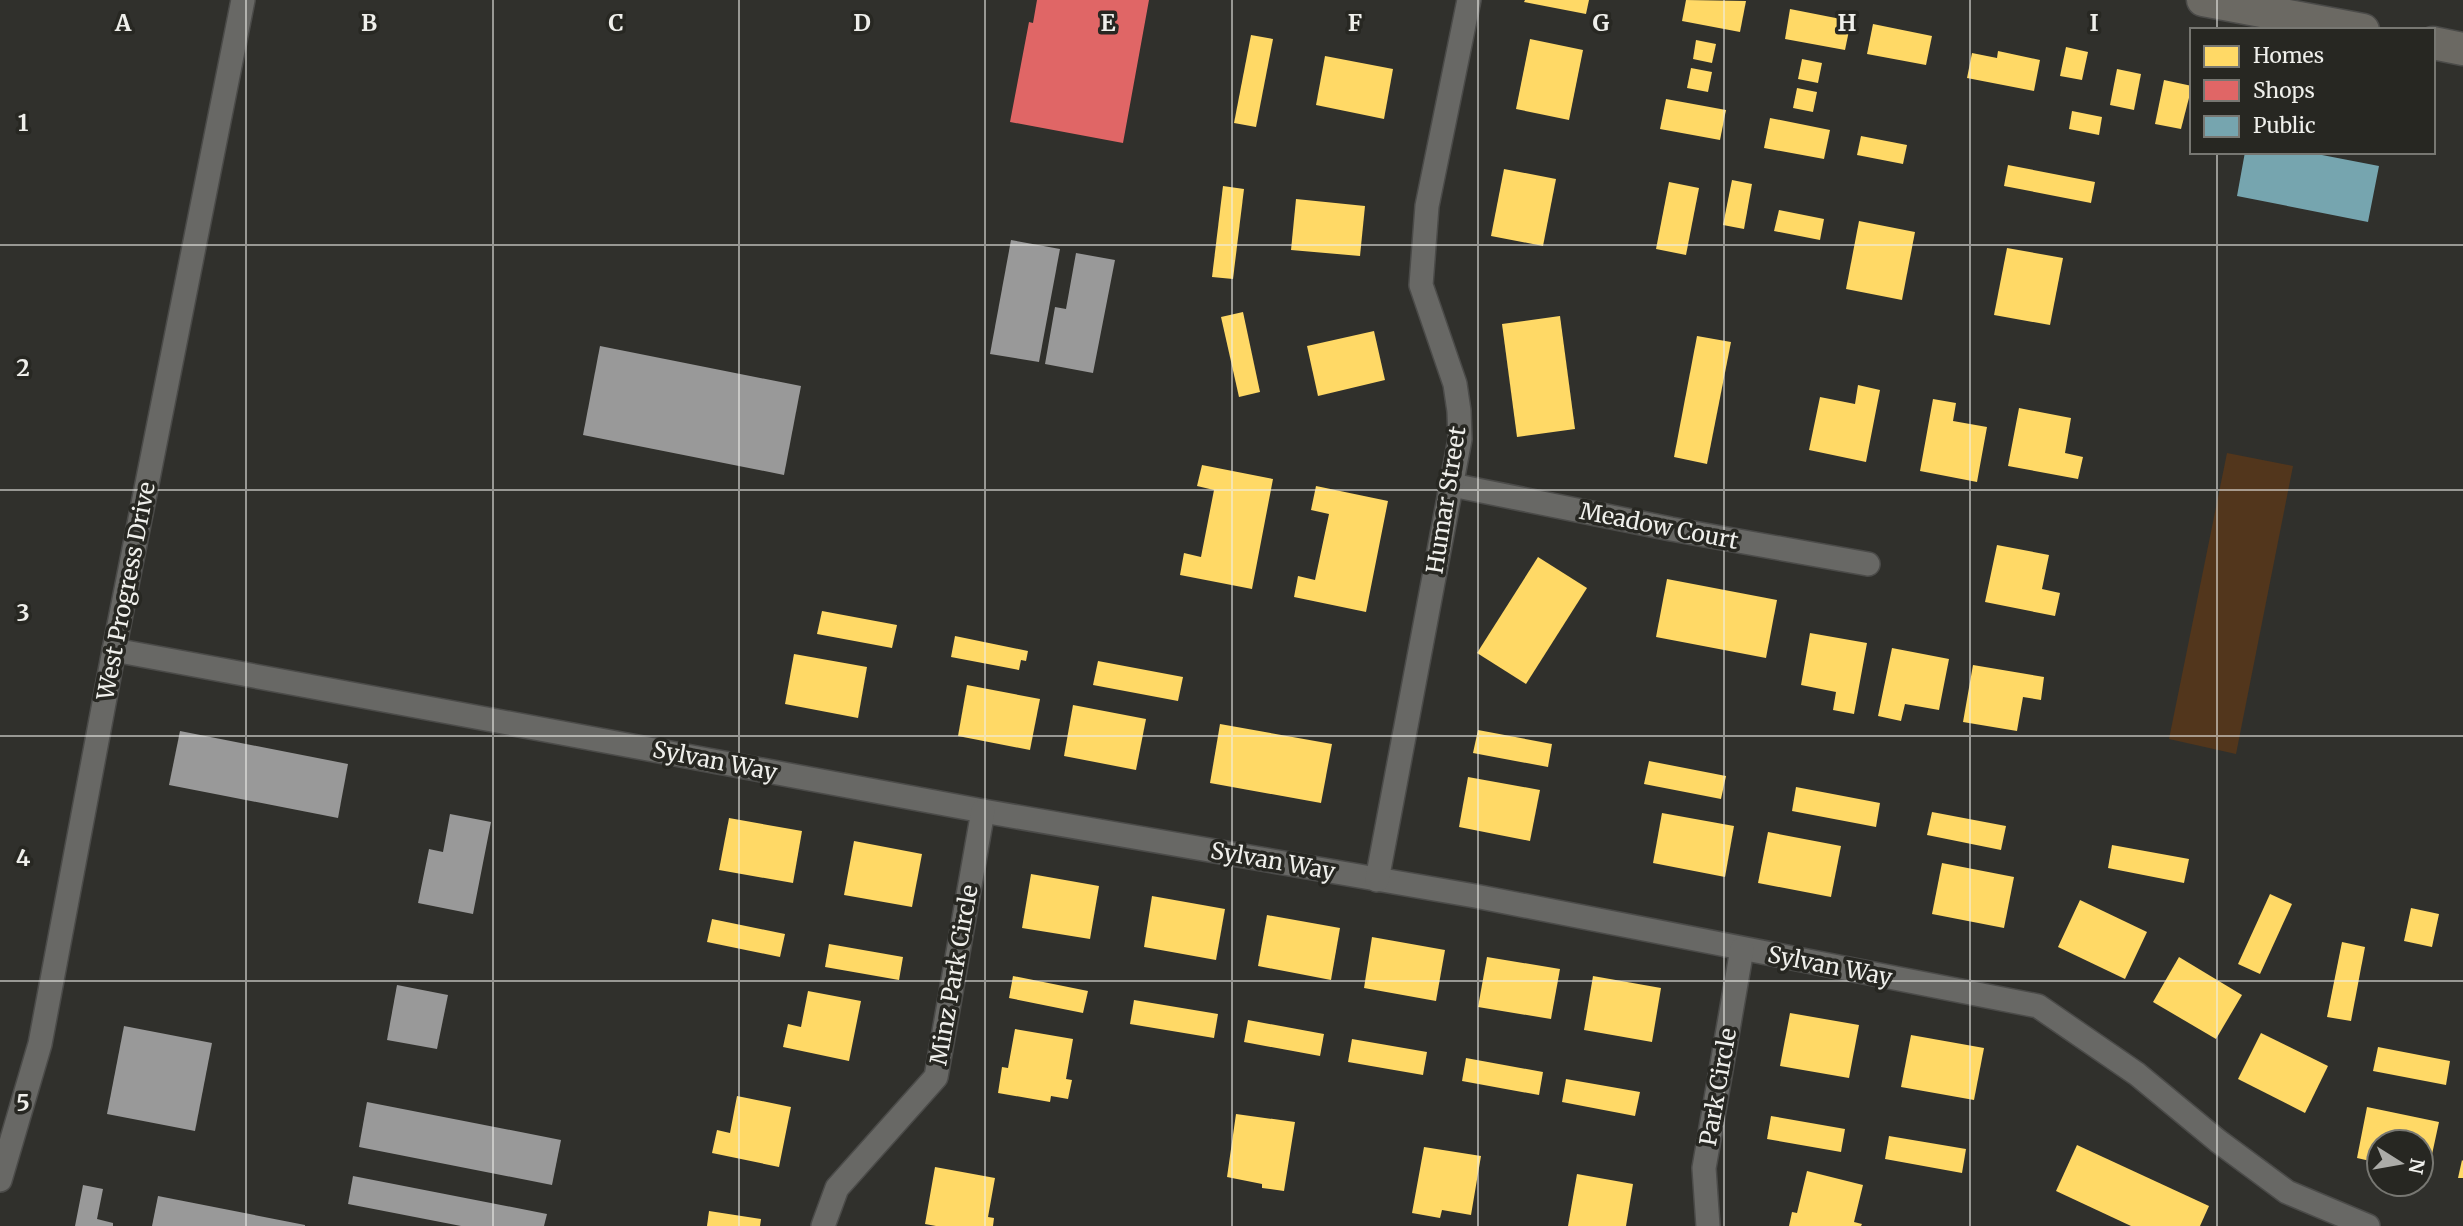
<svg xmlns="http://www.w3.org/2000/svg" width="2463" height="1226" font-family="Merriweather,serif">
  <style>
    .green { fill: #52361c }
    .homes { fill: #ffd966 }
    .shops { fill: #e06666 }
    .public { fill: #76a5af }
    .industry { fill: #999 }
    .lines { fill: none; stroke-linecap: round; stroke-linejoin: round }
    .minor-casing { stroke: #4b4b49; stroke-width: 26 }
    .secondary-casing { stroke: #4b4b49; stroke-width: 35 }
    .minor { stroke: #686865; stroke-width: 23 }
    .secondary { stroke: #6b6963; stroke-width: 32 }
    .grid { fill: none; stroke: #efefeb; stroke-width: 2; stroke-opacity: 0.55 }
    .labels { text-anchor: middle; stroke-width: 7; stroke-linejoin: round; paint-order: stroke }
    .street-label { font-size: 23px; fill: #efefeb; stroke: #272722 }
    .grid-label { font-size: 23px; text-anchor: middle; font-weight: bold; fill: #efefeb; stroke: #272722; stroke-width: 7; stroke-linejoin: round; paint-order: stroke }
  </style>
  <rect width="100%" height="100%" fill="#30302c"/>
  <!-- green -->
  <path class="green" d="M2227,453L2293,466L2236,754L2169,739Z"/>
  <!-- homes -->
  <g class="homes">
    <path d="M1525,0H1589L1586,14L1524,2Z"/>
    <path d="M1686,0L1746,1L1740,32L1682,21Z"/>
    <path d="M1790,9L1851,21L1845,50L1785,39Z"/>
    <path d="M1873,24L1932,36L1926,65L1867,54Z"/>
    <path d="M1251,35L1273,39L1256,127L1234,123Z"/>
    <path d="M1530,39L1583,50L1569,120L1516,109Z"/>
    <path d="M1696,40L1716,44L1712,63L1693,59Z"/>
    <path d="M2066,47L2088,52L2082,80L2060,76Z"/>
    <path d="M1998,51L2040,60L2034,91L1967,78L1972,53L1997,58Z"/>
    <path d="M1325,56L1393,69L1384,119L1316,105Z"/>
    <path d="M1802,59L1822,63L1818,83L1798,79Z"/>
    <path d="M1691,68L1712,72L1708,92L1687,88Z"/>
    <path d="M2117,69L2141,74L2134,110L2110,105Z"/>
    <path d="M2164,80L2192,86L2181,129L2155,124Z"/>
    <path d="M1797,88L1817,92L1813,112L1793,108Z"/>
    <path d="M1666,99L1726,110L1720,140L1660,129Z"/>
    <path d="M2072,111L2102,117L2099,135L2069,129Z"/>
    <path d="M1770,118L1830,130L1824,159L1764,148Z"/>
    <path d="M1861,136L1907,145L1903,164L1857,155Z"/>
    <path d="M2008,165L2095,182L2091,203L2004,186Z"/>
    <path d="M1504,169L1556,179L1543,246L1491,236Z"/>
    <path d="M1732,180L1752,184L1744,229L1723,225Z"/>
    <path d="M1669,182L1699,188L1686,255L1656,249Z"/>
    <path d="M1223,186L1244,189L1233,279L1212,277Z"/>
    <path d="M1296,199L1365,206L1360,256L1291,250Z"/>
    <path d="M1779,210L1824,219L1820,240L1774,231Z"/>
    <path d="M1859,221L1915,232L1902,300L1846,289Z"/>
    <path d="M2007,248L2063,258L2050,325L1994,315Z"/>
    <path d="M1243,312L1260,392L1239,397L1221,317Z"/>
    <path d="M1560,316L1575,429L1517,437L1502,324Z"/>
    <path d="M1374,331L1385,380L1318,396L1307,346Z"/>
    <path d="M1697,336L1731,342L1707,464L1674,457Z"/>
    <path d="M1858,385L1880,390L1866,462L1809,450L1820,397L1855,404Z"/>
    <path d="M1933,399L1956,403L1953,421L1987,427L1977,482L1920,471Z"/>
    <path d="M2019,408L2071,418L2065,453L2083,457L2078,479L2008,466Z"/>
    <path d="M1202,465L1273,479L1252,589L1180,575L1184,553L1201,557L1214,490L1197,486Z"/>
    <path d="M1316,486L1388,501L1366,612L1294,597L1298,576L1315,580L1329,514L1311,510Z"/>
    <path d="M1997,545L2049,555L2042,589L2060,593L2055,616L1985,602Z"/>
    <path d="M1538,557L1587,588L1526,684L1477,653Z"/>
    <path d="M1667,579L1777,600L1766,658L1656,637Z"/>
    <path d="M822,611L897,625L892,648L817,634Z"/>
    <path d="M1810,633L1867,643L1854,714L1833,710L1836,692L1801,685Z"/>
    <path d="M955,636L1028,651L1026,661L1021,660L1019,670L951,657Z"/>
    <path d="M1892,648L1949,659L1939,710L1905,704L1901,721L1878,716Z"/>
    <path d="M794,654L867,667L858,718L785,704Z"/>
    <path d="M1098,661L1183,677L1178,701L1093,685Z"/>
    <path d="M1973,665L2044,677L2041,700L2023,697L2017,731L1963,722Z"/>
    <path d="M967,685L1040,699L1030,750L958,736Z"/>
    <path d="M1073,705L1146,719L1136,770L1064,756Z"/>
    <path d="M1220,724L1332,744L1321,803L1210,783Z"/>
    <path d="M1478,730L1552,744L1548,767L1473,753Z"/>
    <path d="M1649,761L1726,776L1721,799L1644,784Z"/>
    <path d="M1468,777L1540,790L1530,841L1459,827Z"/>
    <path d="M1796,787L1880,803L1876,827L1792,811Z"/>
    <path d="M1932,812L2006,826L2001,850L1927,835Z"/>
    <path d="M1662,813L1734,826L1725,877L1653,863Z"/>
    <path d="M729,818L802,831L793,883L719,870Z"/>
    <path d="M1768,832L1841,846L1831,897L1758,883Z"/>
    <path d="M854,841L922,854L912,907L844,895Z"/>
    <path d="M2112,845L2189,859L2184,883L2108,868Z"/>
    <path d="M1942,863L2014,877L2004,928L1932,914Z"/>
    <path d="M1031,874L1099,886L1090,939L1022,928Z"/>
    <path d="M2270,894L2292,904L2260,974L2238,964Z"/>
    <path d="M1152,896L1225,909L1216,960L1144,947Z"/>
    <path d="M2080,900L2147,932L2125,979L2058,947Z"/>
    <path d="M2411,908L2439,914L2432,947L2404,941Z"/>
    <path d="M1267,915L1340,928L1331,980L1258,966Z"/>
    <path d="M712,919L785,934L780,957L707,942Z"/>
    <path d="M1372,937L1445,950L1436,1001L1364,988Z"/>
    <path d="M2342,942L2365,947L2351,1021L2327,1017Z"/>
    <path d="M829,944L903,957L899,980L825,967Z"/>
    <path d="M1487,957L1560,969L1551,1019L1478,1007Z"/>
    <path d="M2179,957L2242,995L2216,1039L2153,1002Z"/>
    <path d="M1013,976L1088,991L1083,1013L1009,998Z"/>
    <path d="M1593,976L1661,988L1652,1042L1584,1030Z"/>
    <path d="M808,991L861,1001L849,1061L783,1047L788,1024L801,1027Z"/>
    <path d="M1134,1000L1218,1014L1214,1038L1130,1024Z"/>
    <path d="M1790,1013L1859,1025L1849,1078L1780,1066Z"/>
    <path d="M1248,1020L1324,1034L1320,1056L1244,1042Z"/>
    <path d="M1015,1029L1073,1039L1066,1079L1072,1080L1068,1099L1051,1096L1050,1102L998,1093L1002,1067L1008,1068Z"/>
    <path d="M2261,1033L2328,1066L2305,1113L2238,1079Z"/>
    <path d="M1911,1035L1984,1048L1974,1100L1901,1087Z"/>
    <path d="M1352,1039L1427,1052L1423,1075L1348,1062Z"/>
    <path d="M2378,1047L2450,1061L2446,1085L2373,1071Z"/>
    <path d="M1466,1058L1543,1072L1539,1095L1462,1081Z"/>
    <path d="M1566,1079L1640,1092L1635,1116L1562,1102Z"/>
    <path d="M737,1096L791,1107L779,1167L712,1153L717,1130L730,1133Z"/>
    <path d="M2367,1107L2439,1122L2428,1173L2421,1171V1142H2379V1163L2357,1158Z"/>
    <path d="M1236,1114L1295,1122L1284,1191L1262,1188V1184L1227,1177Z"/>
    <path d="M1771,1116L1845,1129L1841,1152L1767,1139Z"/>
    <path d="M1889,1136L1966,1149L1962,1173L1885,1159Z"/>
    <path d="M2077,1145L2209,1206L2200,1226H2131L2056,1191Z"/>
    <path d="M1424,1147L1481,1156L1471,1215L1442,1210L1440,1218L1412,1213Z"/>
    <path d="M2462,1160L2463,1161V1178H2458Z"/>
    <path d="M935,1167L995,1178L988,1217L994,1218L993,1226H936L925,1224Z"/>
    <path d="M1807,1171L1863,1185L1854,1222L1862,1224L1861,1226H1789L1792,1212L1797,1213Z"/>
    <path d="M1577,1174L1633,1184L1626,1226H1568Z"/>
    <path d="M709,1211L761,1219L760,1226H707Z"/>
  </g>
  <!-- shops -->
  <path class="shops" d="M1037,0H1149L1123,143L1010,122L1029,22L1033,23Z"/>
  <!-- public -->
  <path class="public" d="M2245,152H2323L2322,155L2379,166L2368,222L2237,196Z"/>
  <!-- industry -->
  <g class="industry">
    <path d="M1011,240L1060,249L1039,362L990,354Z"/>
    <path d="M1076,253L1115,260L1093,373L1045,364L1055,307L1066,309Z"/>
    <path d="M600,346L801,386L784,475L583,435Z"/>
    <path d="M180,731L348,764L338,818L169,785Z"/>
    <path d="M450,814L491,822L473,914L418,903L429,849L443,852Z"/>
    <path d="M397,985L448,995L437,1049L387,1040Z"/>
    <path d="M124,1026L212,1043L195,1131L107,1114Z"/>
    <path d="M367,1102L561,1140L552,1185L359,1147Z"/>
    <path d="M353,1176L547,1214L544,1226H461L348,1204Z"/>
    <path d="M83,1185L103,1189L97,1219L113,1223V1226H75Z"/>
    <path d="M158,1196L305,1225V1226H152Z"/>
  </g>
  <g class="lines">
    <!-- minor casing -->
    <g class="minor-casing">
      <g id="minor">
        <path d="M1452,485L1671,529L1868,564"/>
        <path d="M114,650L983,811L1475,896L2038,1006L2137,1074L2218,1141L2287,1192L2368,1226"/>
        <path d="M1377,880L1460,439L1459,411L1455,384L1421,285L1427,206L1469,0"/>
        <path d="M0,1180L40,1044L114,650L243,0"/>
        <path d="M823,1226L837,1188L936,1077L983,811"/>
        <path d="M1708,1226L1704,1168L1742,949"/>
      </g>
    </g>
    <!-- secondary casing -->
    <g class="secondary-casing">
      <g id="secondary">
        <path d="M2203,0L2363,30"/>
        <path d="M2433,43L2463,49"/>
      </g>
    </g>
    <!-- minor -->
    <use href="#minor" class="minor"/>
    <!-- secondary -->
    <use href="#secondary" class="secondary"/>
  </g>
  <!-- grid -->
  <path class="grid" d="M246,0V1226M493,0V1226M739,0V1226M985,0V1226M1232,0V1226M1478,0V1226M1724,0V1226M1970,0V1226M2217,0V30M2217,152V1226M0,245H2463M0,490H2463M0,736H2463M0,981H2463"/>
  <g class="labels">
    <!-- street labels -->
    <g class="street-label">
      <text transform="translate(1446 500) rotate(-81)" y="8">Humar Street</text>
      <text transform="translate(1659 526) rotate(11)" y="8">Meadow Court</text>
      <text transform="translate(126 591) rotate(-79)" y="8">West Progress Drive</text>
      <text transform="translate(715 761) rotate(11)" y="8">Sylvan Way</text>
      <text transform="translate(1273 861) rotate(10)" y="8">Sylvan Way</text>
      <text transform="translate(1830 966) rotate(11)" y="8">Sylvan Way</text>
      <text transform="translate(954 975) rotate(-80)" y="8">Minz Park Circle</text>
      <text transform="translate(1718 1087) rotate(-80)" y="8">Park Circle</text>
    </g>
  </g>
  <g class="grid-label">
    <text x="123" y="31">A</text>
    <text x="369" y="31">B</text>
    <text x="616" y="31">C</text>
    <text x="862" y="31">D</text>
    <text x="1108" y="31">E</text>
    <text x="1355" y="31">F</text>
    <text x="1601" y="31">G</text>
    <text x="1847" y="31">H</text>
    <text x="2094" y="31">I</text>
    <text x="23" y="131">1</text>
    <text x="23" y="376">2</text>
    <text x="23" y="621">3</text>
    <text x="23" y="866">4</text>
    <text x="23" y="1111">5</text>
  </g>
  <!-- legend -->
  <rect x="2190" y="28" width="245" height="126" fill="#272722" stroke="#777772" stroke-width="2"/>
  <rect x="2204" y="46" width="35" height="21" fill="#ffd966" stroke="#777772" stroke-width="2"/>
  <text x="2253" y="63" font-size="21" fill="#efefeb">Homes</text>
  <rect x="2204" y="80" width="35" height="21" fill="#e06666" stroke="#777772" stroke-width="2"/>
  <text x="2253" y="98" font-size="21" fill="#efefeb">Shops</text>
  <rect x="2204" y="116" width="35" height="21" fill="#76a5af" stroke="#777772" stroke-width="2"/>
  <text x="2253" y="133" font-size="21" fill="#efefeb">Public</text>
  <!-- north arrow -->
  <g transform="translate(2400 1163) rotate(101)"><circle r="33" fill="#272722" stroke="#777772" stroke-width="2"/>
  <path d="M0-5L12 26L0 18L-12 26Z" fill="#acaca8"/>
  <text y="-10" font-size="19" font-weight="bold" text-anchor="middle" fill="#efefeb">N</text>
  </g>
</svg>
